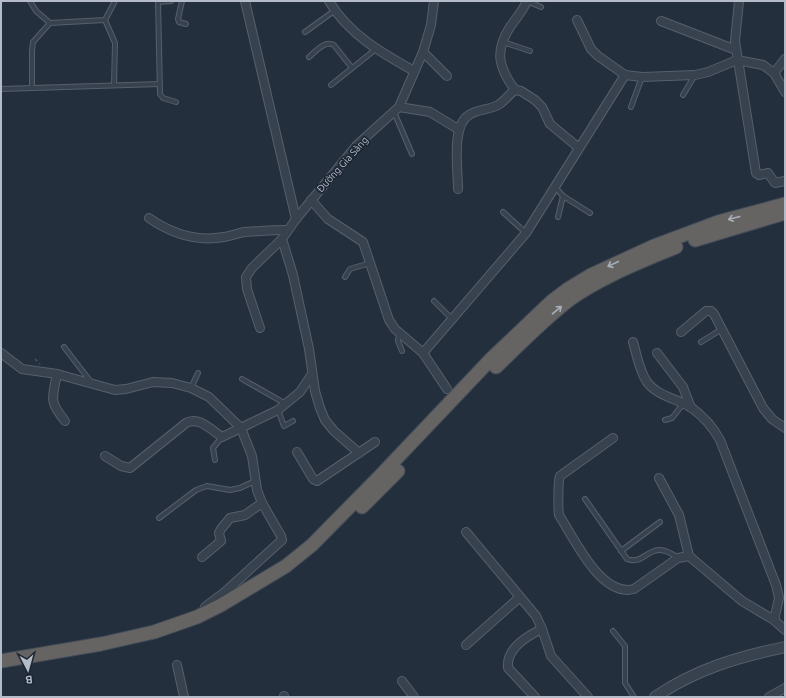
<svg xmlns="http://www.w3.org/2000/svg" width="786" height="698" font-family="Ubuntu,sans-serif">
  <style>
    .lines { fill: none; stroke-linecap: round; stroke-linejoin: round }
    .service-casing { stroke: #565f6c; stroke-width: 6 }
    .minor-casing { stroke: #565f6c; stroke-width: 10 }
    .tertiary-casing { stroke: #565f6c; stroke-width: 12 }
    .trunk-casing { stroke: #434c59; stroke-width: 15 }
    .path { stroke: #44595c; stroke-width: 1.5; stroke-dasharray: 3 3; stroke-linecap: butt }
    .service { stroke: #38414e; stroke-width: 4 }
    .minor { stroke: #38414e; stroke-width: 8 }
    .tertiary { stroke: #38414e; stroke-width: 10 }
    .trunk { stroke: #656462; stroke-width: 13 }
    .oneway { stroke: #a8afba }
    .labels { text-anchor: middle; stroke-width: 3.5; stroke-linejoin: round; paint-order: stroke }
    .street-label { font-size: 10px; fill: #b4bcc9; stroke: #1d2633 }
  </style>
  <rect width="100%" height="100%" fill="#242f3e"/>
  <g class="lines">
    <!-- service casing -->
    <g class="service-casing">
      <g id="service">
        <path d="M30,1L36,11L50,23L33,42L32,51V88"/>
        <path d="M158,1L160,94L163,98L176,102"/>
        <path d="M182,1L178,19L179,22L186,24"/>
        <path d="M527,1L541,7"/>
        <path d="M158,2L171,1"/>
        <path d="M50,23L105,20"/>
        <path d="M305,32L334,11"/>
        <path d="M503,42L530,51"/>
        <path d="M309,57C316,51 325,40 334,45L352,68"/>
        <path d="M114,85L115,43L105,20L115,1"/>
        <path d="M331,85L376,49"/>
        <path d="M1,89L160,84"/>
        <path d="M683,95L695,75"/>
        <path d="M631,107L642,77"/>
        <path d="M394,112L412,154"/>
        <path d="M555,187L563,196L590,213"/>
        <path d="M503,212L526,233"/>
        <path d="M558,217L563,196"/>
        <path d="M345,277L350,269L370,263"/>
        <path d="M434,301L452,319"/>
        <path d="M399,333L398,341L402,351"/>
        <path d="M701,342L722,329"/>
        <path d="M64,347L91,382"/>
        <path d="M242,379L286,404"/>
        <path d="M191,388L198,373"/>
        <path d="M278,410L284,426L293,421"/>
        <path d="M665,420L672,418L683,404"/>
        <path d="M215,460L213,448L222,437"/>
        <path d="M585,499L627,559C647,567 649,536 678,558"/>
        <path d="M159,518L196,490L207,486L230,490L240,488L255,481"/>
        <path d="M621,551L660,522"/>
        <path d="M613,631L625,646V683L634,697"/>
      </g>
    </g>
    <!-- minor casing -->
    <g class="minor-casing">
      <g id="minor">
        <path d="M245,1L296,219"/>
        <path d="M329,1C348,34 382,53 414,71"/>
        <path d="M739,1L735,41L756,173L759,175L768,173L775,183L785,181"/>
        <path d="M577,20L591,49L598,56L625,75L642,77L695,75L708,72L737,60L763,65L774,73L785,92"/>
        <path d="M661,21L736,50"/>
        <path d="M423,52L447,76"/>
        <path d="M774,73L785,59"/>
        <path d="M515,90C499,68 494,52 510,27C516,18 523,11 527,1"/>
        <path d="M399,107L430,112L458,129"/>
        <path d="M458,189C458,169 451,126 469,115C477,109 489,110 498,105C505,101 509,94 515,90L521,91L535,100L542,107L550,124L579,148"/>
        <path d="M311,200L328,219L363,242L389,320L395,329L423,353L447,389"/>
        <path d="M149,218C172,234 196,242 224,237C231,236 238,233 245,232C260,231 274,230 288,230"/>
        <path d="M282,239L293,275L309,349L315,391L320,408L325,420L334,431L359,453"/>
        <path d="M260,328L247,289L246,277L252,268L282,239L296,219L357,145L399,107L423,52L431,25L434,1"/>
        <path d="M681,332L706,311H711L714,314L763,408L772,419L785,428"/>
        <path d="M633,342C637,355 639,370 647,382C657,396 678,399 692,408C704,417 713,427 720,440L776,585L779,598L774,620L785,630"/>
        <path d="M1,353L22,369L57,374L115,390L126,389L153,382L172,383L191,388L209,397L241,428L252,456L257,490L262,503L281,536L282,540L225,592L205,607"/>
        <path d="M423,353L526,233L625,75"/>
        <path d="M657,353L683,387L691,408"/>
        <path d="M57,374C52,399 49,401 65,421"/>
        <path d="M613,438L560,476C558,480 558,510 559,515C574,538 601,598 634,589L678,558L689,556L742,601L774,620"/>
        <path d="M297,452L313,479L317,481L375,442"/>
        <path d="M105,456L121,466L130,468L186,423C199,416 211,430 222,437L278,410L300,392L312,374"/>
        <path d="M659,478L679,515L689,556"/>
        <path d="M466,532L536,616L542,629L551,656L588,697"/>
        <path d="M202,557L221,541L219,533L221,529L230,518L245,515L262,503"/>
        <path d="M466,645L520,597"/>
        <path d="M177,665L184,697"/>
        <path d="M402,681L414,697"/>
        <path d="M284,696V697"/>
        <path d="M535,697L508,668C506,649 527,636 542,629"/>
        <path d="M769,697L785,688"/>
      </g>
    </g>
    <!-- tertiary casing -->
    <g class="tertiary-casing">
      <path id="tertiary" d="M655,697C696,669 738,657 785,647"/>
    </g>
    <!-- trunk casing -->
    <g class="trunk-casing">
      <g id="trunk">
        <path d="M695,240L785,213"/>
        <path d="M496,367C520,344 543,320 569,300C601,277 640,262 676,247"/>
        <path d="M362,507L398,471"/>
        <path d="M1,661L101,644L154,632L197,617L221,605L286,566L312,545L379,477L491,359L552,301L568,289L591,275L654,246L718,222L785,204"/>
      </g>
    </g>
    <!-- path -->
    <path class="path" d="M35,359L40,364"/>
    <!-- service -->
    <use href="#service" class="service"/>
    <!-- minor -->
    <use href="#minor" class="minor"/>
    <!-- tertiary -->
    <use href="#tertiary" class="tertiary"/>
    <!-- trunk -->
    <use href="#trunk" class="trunk"/>
  </g>
  <!-- one-way arrows -->
  <defs><path id="oneway-shaft" d="M-6 0H5M1.5-3L5.5 0L1.5 3" fill="none" stroke-width="1.6" stroke-linecap="round" stroke-linejoin="round"/></defs>
  <g class="oneway">
    <use href="#oneway-shaft" transform="translate(734 218) rotate(165)"/>
    <use href="#oneway-shaft" transform="translate(613 264) rotate(155)"/>
    <use href="#oneway-shaft" transform="translate(557 310) rotate(-40)"/>
  </g>
  <g class="labels">
    <!-- street labels -->
    <g class="street-label">
      <text transform="translate(342 164) rotate(-48)" y="4">Đường Gia Sàng</text>
    </g>
  </g>
  <!-- border -->
  <rect width="786" height="698" fill="none" stroke="#b4bcc9" stroke-width="4"/>
  <!-- north arrow -->
  <g transform="translate(28 670) rotate(174)" stroke="#1d2633" stroke-width="3" paint-order="stroke">
  <path d="M0-3L7 15L0 10L-7 15Z" fill="#b4bcc9"/>
  <text y="-6" font-size="11" font-weight="bold" text-anchor="middle" fill="#b4bcc9">B</text>
  </g>
</svg>
